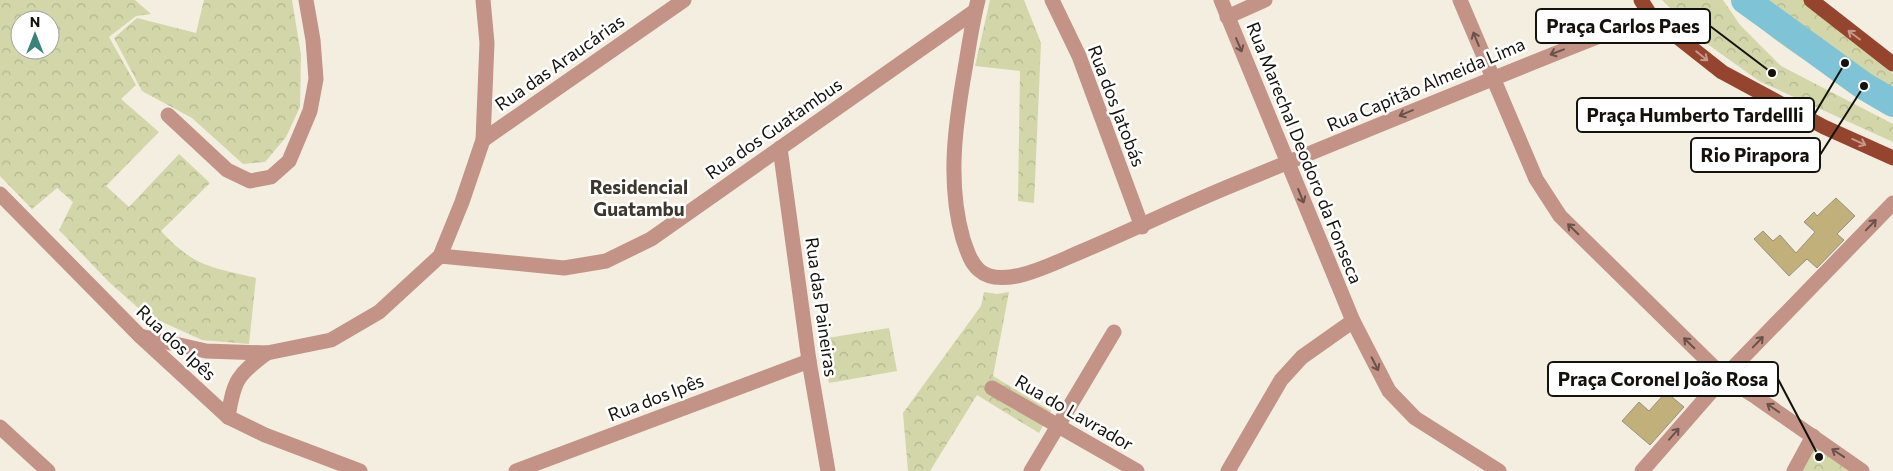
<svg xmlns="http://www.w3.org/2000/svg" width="1893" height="471" font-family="Commissioner,sans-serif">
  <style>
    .park { fill: url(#park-crowns); fill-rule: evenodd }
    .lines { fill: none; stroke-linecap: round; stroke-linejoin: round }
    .river { stroke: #7ec4d6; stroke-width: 28 }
    .building { fill: #c2b07a; stroke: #969285 }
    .minor { stroke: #c29386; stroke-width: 15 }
    .major { stroke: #95442e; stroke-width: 15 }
    .oneway { stroke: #c5988c }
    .oneway2 { stroke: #6a524a }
    .labels { text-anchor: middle; stroke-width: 5; stroke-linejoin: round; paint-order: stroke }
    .street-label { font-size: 18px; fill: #13120d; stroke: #fff }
    .neighbourhood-label { font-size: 19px; font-weight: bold; fill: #3c382d; stroke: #fff }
    .leader { fill: none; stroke: #13120d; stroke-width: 2 }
    .callout-dot { fill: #13120d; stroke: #fff; stroke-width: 2 }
    .callout { fill: #fff; stroke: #13120d; stroke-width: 2 }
    .callout-label { font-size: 19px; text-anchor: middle; font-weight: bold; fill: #13120d }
  </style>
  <defs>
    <pattern id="park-crowns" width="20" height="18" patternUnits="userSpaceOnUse" patternTransform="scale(1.25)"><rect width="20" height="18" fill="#d2d6a9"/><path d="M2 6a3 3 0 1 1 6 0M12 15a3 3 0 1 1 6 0" fill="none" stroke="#b3b790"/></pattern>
  </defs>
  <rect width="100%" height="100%" fill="#f3eee0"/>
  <!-- park -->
  <g class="park">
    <path d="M0,0H135L151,14L136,16L109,37L136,85L121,99L159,132L106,186L129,207L179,154L210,183L161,231C194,267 211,267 256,278L249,344L202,340L145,314L109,282L59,230L73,202L57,188L32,209L0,176ZM20,20H50V50H20Z"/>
    <path d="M204,0H292L301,55L300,107L286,137L265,162L243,164L192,118L142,91L114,38L137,18L196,33Z"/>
    <path d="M990,0H1024L1041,43L1034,203L1018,201L1020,71L975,66Z"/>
    <path d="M1662,0H1723L1740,25L1781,66L1893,124V142L1759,81L1706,43Z"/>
    <path d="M1734,0H1806L1893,74V111C1838,79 1774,50 1734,0Z"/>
    <path d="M984,292L997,294L1009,292L993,376L1051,411L1039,433L977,395L930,471H908L903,413L981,306Z"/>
    <path d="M889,328L897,371L829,383L821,339Z"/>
    <path d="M1814,444L1850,471H1800Z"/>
  </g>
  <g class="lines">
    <!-- river -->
    <path class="river" d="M1745,0L1864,86L1893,103"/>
  </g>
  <!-- building -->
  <g class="building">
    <path d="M1836,198L1855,216L1837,234L1844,240L1817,268L1807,259L1789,276L1754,239L1763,231L1773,241L1780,235L1796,253L1815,232L1804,222L1814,212L1817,216Z"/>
    <path d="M1666,392L1684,407L1650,445L1622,421L1639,402L1649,411Z"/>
  </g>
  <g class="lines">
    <!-- minor -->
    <g class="minor">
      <path d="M978,0C972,23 969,46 965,69C955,126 947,183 963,239C967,250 970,262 979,270C1002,291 1054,263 1078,253C1133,230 1185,204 1240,182C1377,126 1513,69 1651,16"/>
      <path d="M1052,0L1079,56L1142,227"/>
      <path d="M1221,0L1353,321L1389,391L1415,418L1499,471"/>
      <path d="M1460,0L1536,179L1560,216L1724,377L1756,397L1862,471"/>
      <path d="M1227,17L1265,0"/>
      <path d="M168,115L227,170L250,181L271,177L289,161L310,111L316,79L313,40L306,0"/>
      <path d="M483,140L684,0"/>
      <path d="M780,148L809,361L828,471"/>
      <path d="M0,194L140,336L228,417L265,435L360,471"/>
      <path d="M440,256L564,268L606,261L651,239L975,11"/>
      <path d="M140,336L206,351L267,353L331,340L379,312L440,256L462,202L483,140L487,43L483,0"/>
      <path d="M992,388L1137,471"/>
      <path d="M228,417C234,380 237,375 267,353"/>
      <path d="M0,427L48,471"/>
      <path d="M516,471L809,361"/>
      <path d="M1031,471L1114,332"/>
      <path d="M1228,471L1281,380L1302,357L1353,321"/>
      <path d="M1642,471L1724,377L1893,203"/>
      <path d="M1794,471L1813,436"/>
    </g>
    <!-- major -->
    <g class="major">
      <path d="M1641,0L1651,16L1722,72L1824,127L1893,158"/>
      <path d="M1811,0L1893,64"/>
    </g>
  </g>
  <!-- one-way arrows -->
  <defs><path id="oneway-shaft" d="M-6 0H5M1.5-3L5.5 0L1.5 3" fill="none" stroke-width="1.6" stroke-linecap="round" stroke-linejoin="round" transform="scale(1.25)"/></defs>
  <g class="oneway">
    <use href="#oneway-shaft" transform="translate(1854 35) rotate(-143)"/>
    <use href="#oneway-shaft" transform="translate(1702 56) rotate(39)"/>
    <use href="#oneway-shaft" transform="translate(1859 142) rotate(24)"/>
  </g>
  <g class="oneway2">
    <use href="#oneway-shaft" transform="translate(1476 39) rotate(-112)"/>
    <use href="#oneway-shaft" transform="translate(1239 45) rotate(67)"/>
    <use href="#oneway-shaft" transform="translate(1557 52) rotate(159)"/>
    <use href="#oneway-shaft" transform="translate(1406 113) rotate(157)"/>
    <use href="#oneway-shaft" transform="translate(1301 196) rotate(68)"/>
    <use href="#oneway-shaft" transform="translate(1871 225) rotate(-46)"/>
    <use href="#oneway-shaft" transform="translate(1573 229) rotate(-136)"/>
    <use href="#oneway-shaft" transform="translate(1758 342) rotate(-46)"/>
    <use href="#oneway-shaft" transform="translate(1689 343) rotate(-136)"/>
    <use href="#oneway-shaft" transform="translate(1375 364) rotate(63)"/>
    <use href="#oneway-shaft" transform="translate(1773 408) rotate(-145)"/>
    <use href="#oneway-shaft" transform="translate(1674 434) rotate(-49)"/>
    <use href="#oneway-shaft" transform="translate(1838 453) rotate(-146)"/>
  </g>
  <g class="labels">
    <!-- street labels -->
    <g class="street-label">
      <text transform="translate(560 63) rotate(-35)" y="6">Rua das Araucárias</text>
      <text transform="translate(1426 85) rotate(-23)" y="6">Rua Capitão Almeida Lima</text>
      <text transform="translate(1116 106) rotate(69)" y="6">Rua dos Jatobás</text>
      <text transform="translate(774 129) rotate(-35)" y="6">Rua dos Guatambus</text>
      <text transform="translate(1304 153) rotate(68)" y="6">Rua Marechal Deodoro da Fonseca</text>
      <text transform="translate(821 307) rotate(82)" y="6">Rua das Paineiras</text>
      <text transform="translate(176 343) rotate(43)" y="6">Rua dos Ipês</text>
      <text transform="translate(656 398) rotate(-21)" y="6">Rua dos Ipês</text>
      <text transform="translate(1074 413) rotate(30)" y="6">Rua do Lavrador</text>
    </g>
    <!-- neighbourhood labels -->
    <g class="neighbourhood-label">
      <text x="639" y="194">Residencial<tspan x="639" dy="22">Guatambu</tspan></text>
    </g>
  </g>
  <!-- callouts -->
  <path class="leader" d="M1772 73L1710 26M1845 63L1814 115M1864 86L1820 155M1819 457L1778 379"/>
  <g class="callout-dot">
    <circle cx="1772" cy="73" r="5"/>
    <circle cx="1845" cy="63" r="5"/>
    <circle cx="1864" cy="86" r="5"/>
    <circle cx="1819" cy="457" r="5"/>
  </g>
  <g class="callout">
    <rect x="1536" y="9" width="174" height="34" rx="5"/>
    <rect x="1577" y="98" width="237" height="34" rx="5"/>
    <rect x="1691" y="138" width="129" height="34" rx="5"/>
    <rect x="1548" y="362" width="230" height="34" rx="5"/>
  </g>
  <g class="callout-label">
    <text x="1623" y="33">Praça Carlos Paes</text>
    <text x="1695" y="122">Praça Humberto Tardellli</text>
    <text x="1755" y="162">Rio Pirapora</text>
    <text x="1663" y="386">Praça Coronel João Rosa</text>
  </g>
  <!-- north arrow -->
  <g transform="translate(35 35)"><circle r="24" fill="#ffffff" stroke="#a1a09e"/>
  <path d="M0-4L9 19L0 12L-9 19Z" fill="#3b827b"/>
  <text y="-8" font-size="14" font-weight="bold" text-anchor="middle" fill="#13120d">N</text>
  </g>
</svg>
